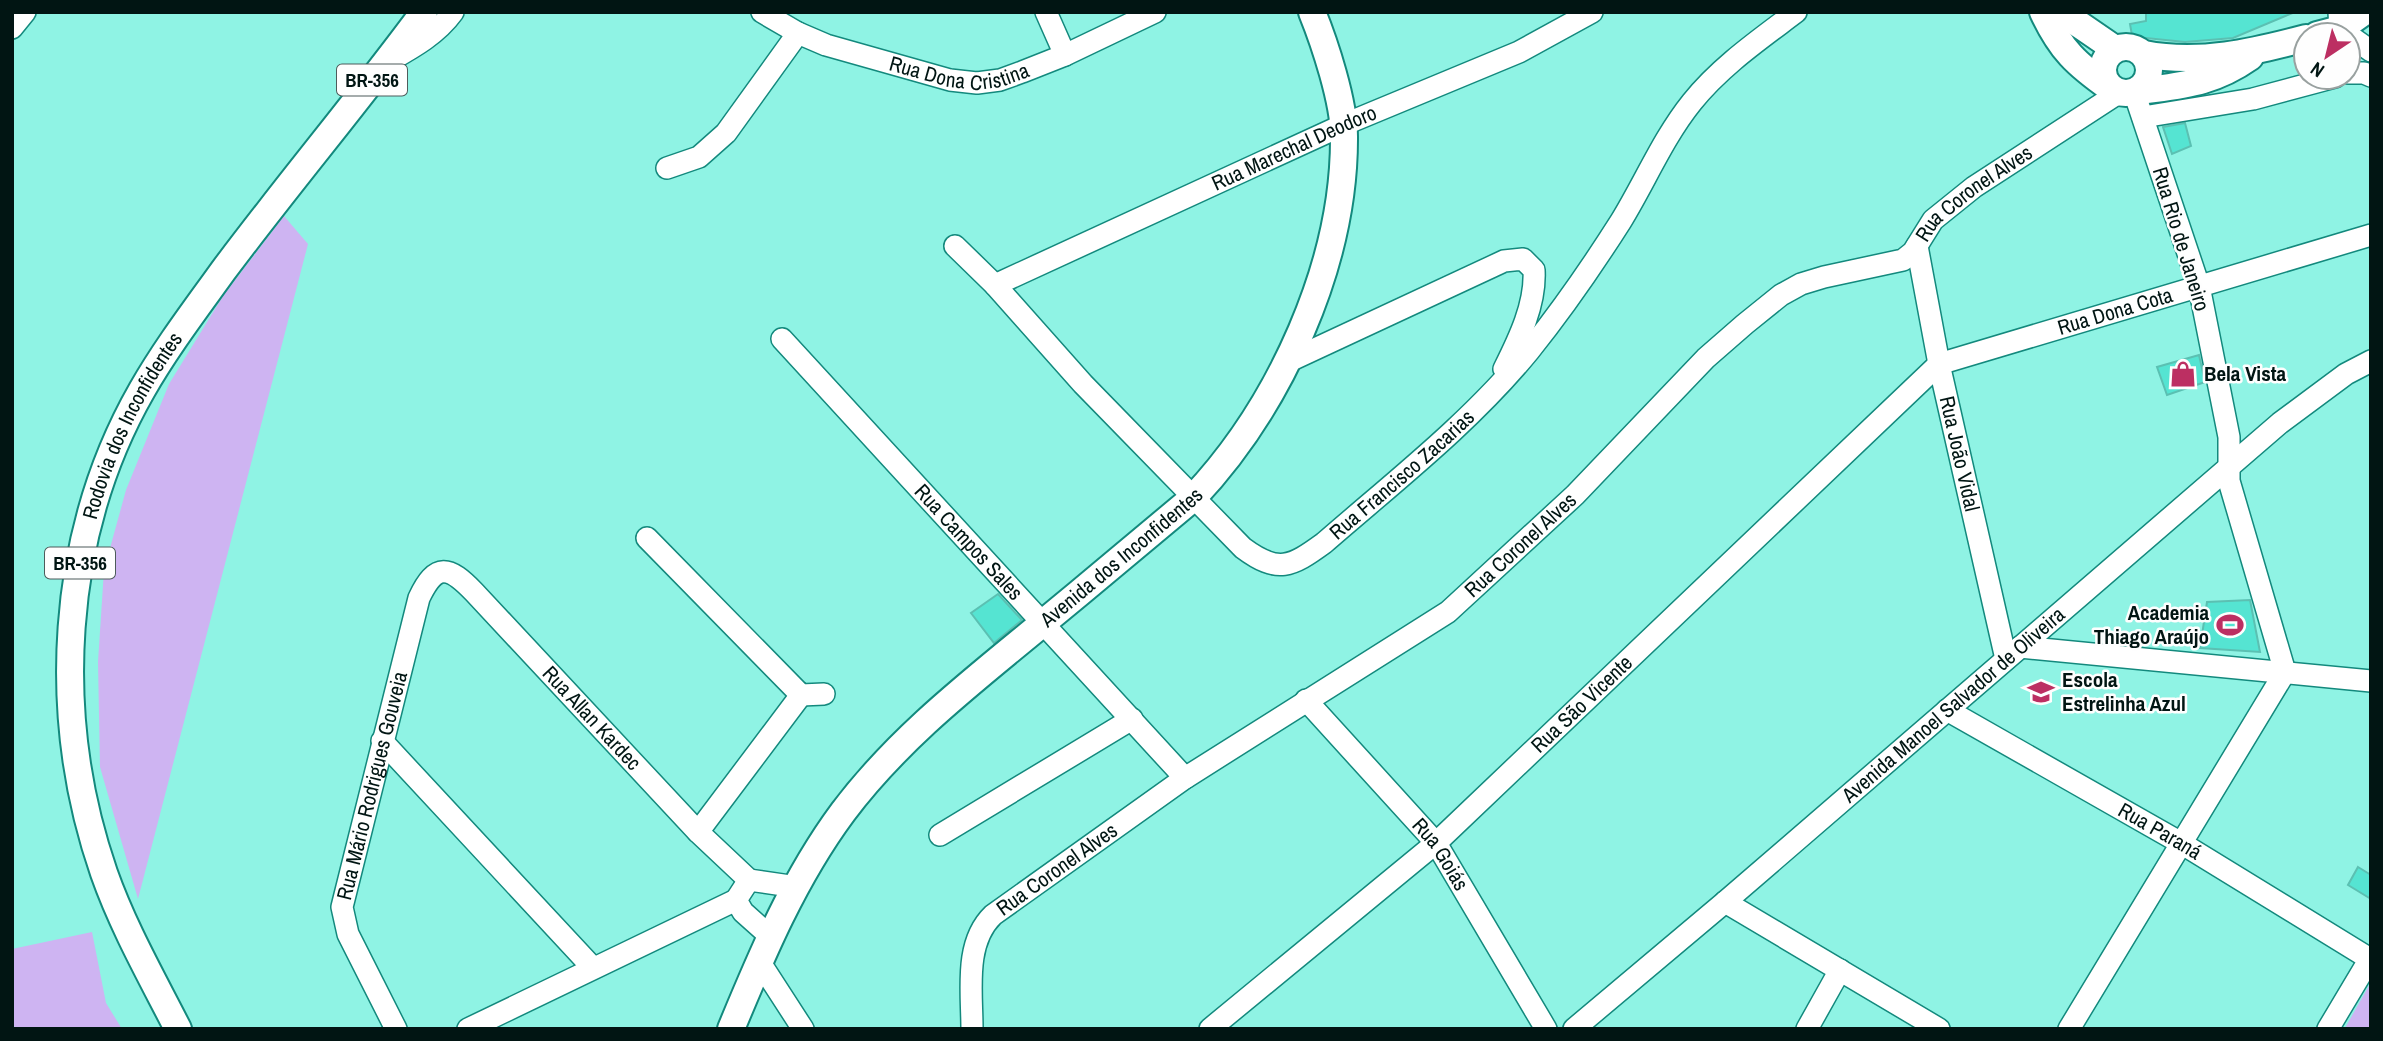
<svg xmlns="http://www.w3.org/2000/svg" width="2383" height="1041" font-family="'Archivo Narrow',sans-serif">
  <style>
    .green { fill: #ceb4f2 }
    .building { fill: #55e4d2; stroke: #5bc0b2; stroke-width: 2 }
    .lines { fill: none; stroke-linecap: round; stroke-linejoin: round }
    .minor-casing { stroke: #13897d; stroke-width: 24 }
    .major-casing { stroke: #13897d; stroke-width: 30 }
    .minor { stroke: #fff; stroke-width: 21 }
    .major { stroke: #fff; stroke-width: 26 }
    .labels { text-anchor: middle; stroke-width: 5; stroke-linejoin: round; paint-order: stroke }
    .shield { fill: #fefefe; stroke: #4d5b5a; stroke-width: 2 }
    .shield-label { font-size: 19px; font-weight: bold; fill: #011513 }
    .street-label { font-size: 21px; fill: #011513; stroke: #fefefe }
    .poi-label { font-size: 21px; font-weight: bold; fill: #011513; stroke: #fefefe; text-anchor: start }
  </style>
  <rect width="100%" height="100%" fill="#8ff3e4"/>
  <!-- green -->
  <g class="green">
    <path d="M284,216L308,244L138,899L100,767L98,662L104,570L126,490L169,384L223,296Z"/>
    <path d="M92,932L106,1003L122,1029H15L12,1019V949Z"/>
    <path d="M2371,982V1029H2344L2345,1028Z"/>
  </g>
  <!-- building -->
  <g class="building">
    <path d="M2146,12H2295L2233,38L2185,42L2146,38L2133,41L2130,24L2146,21Z"/>
    <path d="M2185,123L2191,146L2172,154L2163,127Z"/>
    <path d="M2199,355L2205,382L2167,395L2157,367Z"/>
    <path d="M998,594L1022,620L994,643L971,613Z"/>
    <path d="M2250,600L2260,652L2200,648L2207,602Z"/>
    <path d="M2358,867L2371,875V899L2348,885Z"/>
  </g>
  <g class="lines">
    <!-- minor casing -->
    <g class="minor-casing">
      <g id="minor">
        <path id="s1" d="M762,12L798,33L826,45L950,80L977,83L1000,80L1022,72L1065,55L1155,12"/>
        <path d="M1046,12L1065,55"/>
        <path d="M2339,12L2340,29L2371,51"/>
        <path d="M12,28L25,12"/>
        <path d="M391,60C414,47 437,34 453,12"/>
        <path d="M2348,73H2364L2371,76"/>
        <path d="M2143,117L2253,99L2335,77"/>
        <path d="M667,168L699,157L726,133L798,33"/>
        <path id="s2" d="M955,246L995,285L1083,384L1243,548C1278,574 1291,567 1324,543C1394,482 1470,423 1529,351C1562,310 1593,265 1621,221C1645,182 1663,138 1692,102C1721,66 1759,40 1796,12"/>
        <path id="s3" d="M1917,246L1939,364L2006,659"/>
        <path id="s4" d="M995,285L1343,125L1519,52L1592,12"/>
        <path id="s5" d="M782,339L1185,778"/>
        <path d="M1285,363L1504,261L1523,259L1534,270C1536,304 1519,339 1504,369"/>
        <path d="M647,538L801,695L824,694"/>
        <path d="M2020,647L2371,681"/>
        <path id="s6" d="M1306,700L1436,843L1546,1029"/>
        <path id="s7" d="M1947,710L2181,843L2370,959"/>
        <path d="M382,741L593,968"/>
        <path d="M698,832L801,695"/>
        <path d="M940,835L1132,719"/>
        <path d="M1725,902L1939,1029"/>
        <path d="M771,937L743,912L736,900L749,880L797,887"/>
        <path d="M759,961L803,1029"/>
        <path id="s8" d="M396,1029L348,934L342,907L419,598C436,562 449,566 474,592L698,832L749,880"/>
        <path d="M468,1029L736,900"/>
        <path id="s9" d="M972,1029C972,991 964,943 993,915L1185,778L1448,612L1575,495L1706,358L1745,324L1781,295L1801,284L1824,277L1903,260L1913,252L1933,220L1974,187L2120,92"/>
        <path id="s10" d="M1210,1029L1436,843L1939,364L2371,235"/>
        <path id="s11" d="M1574,1029L1725,902L2280,423L2346,374L2371,361"/>
        <path d="M1807,1029L1840,970"/>
        <path d="M2069,1029L2285,672L2229,481V437L2199,286L2134,92"/>
        <path d="M2328,1029L2371,957"/>
      </g>
    </g>
    <!-- major casing -->
    <g class="major-casing">
      <g id="major">
        <path d="M2043,12C2061,50 2076,64 2110,88"/>
        <path d="M2061,12L2115,49"/>
        <path d="M2317,35L2340,29L2364,12"/>
        <circle cx="2126" cy="70" r="23"/>
        <path d="M2144,54C2199,65 2253,52 2306,38"/>
        <path d="M2134,92C2180,85 2210,85 2250,57"/>
        <path id="s12" d="M178,1029C152,978 123,927 104,873C50,717 59,535 142,390C166,348 195,310 223,271C288,184 359,100 424,12"/>
        <path id="s13" d="M731,1029C762,954 794,878 843,812C894,744 960,691 1026,637C1082,591 1138,544 1193,498C1280,406 1345,264 1344,136C1344,102 1325,44 1312,12"/>
      </g>
    </g>
    <!-- minor -->
    <use href="#minor" class="minor"/>
    <!-- major -->
    <use href="#major" class="major"/>
  </g>
  <!-- icons -->
  <defs>
    <g id="shop-bare" transform="scale(2.1)"><path d="M-5-2.5h2.3a2.7 3.5 0 0 1 5.4 0H5L5.5 6h-11ZM-1.5-2.5h3a1.5 2.3 0 0 0-3 0Z" fill="#bc2f62" stroke="#fefefe" stroke-width="2.5" paint-order="stroke"/></g>
    <g id="stadium-bare" transform="scale(2.1)"><path d="M0-5a6.5 5 0 1 0 0 10a6.5 5 0 1 0 0-10ZM-3.5-1.8h7v3.6h-7Z" fill="#bc2f62" stroke="#fefefe" stroke-width="2.5" paint-order="stroke"/></g>
    <g id="school-bare" transform="scale(2.1)"><path d="M0-5L7-2L0 1L-7-2ZM-4 1L0 2.5L4 1V4Q0 6-4 4Z" fill="#bc2f62" stroke="#fefefe" stroke-width="2.5" paint-order="stroke"/></g>
  </defs>
  <g fill-rule="evenodd">
    <use href="#shop-bare" x="2183" y="374"/>
    <use href="#stadium-bare" x="2230" y="625"/>
    <use href="#school-bare" x="2041" y="692"/>
  </g>
  <g class="labels">
    <!-- shield labels -->
    <g class="shield">
      <rect x="337" y="64.5" width="70" height="31" rx="5"/>
      <rect x="45" y="547.5" width="70" height="31" rx="5"/>
    </g>
    <g class="shield-label">
      <text x="372" y="87">BR-356</text>
      <text x="80" y="570">BR-356</text>
    </g>
    <!-- street labels -->
    <g class="street-label">
      <text dy="7" stroke="none"><textPath href="#s1" startOffset="210">Rua Dona Cristina</textPath></text>
      <text dy="7" stroke="none"><textPath href="#s4" startOffset="329">Rua Marechal Deodoro</textPath></text>
      <text dy="7" stroke="none"><textPath href="#s9" startOffset="1353">Rua Coronel Alves</textPath></text>
      <text transform="translate(2181 239) rotate(73)" y="7">Rua Rio de Janeiro</text>
      <text dy="7" stroke="none"><textPath href="#s10" startOffset="1171">Rua Dona Cota</textPath></text>
      <text dy="7" stroke="none"><textPath href="#s12" startOffset="635">Rodovia dos Inconfidentes</textPath></text>
      <text dy="7" stroke="none"><textPath href="#s3" startOffset="212">Rua João Vidal</textPath></text>
      <text dy="7" stroke="none"><textPath href="#s2" startOffset="612">Rua Francisco Zacarias</textPath></text>
      <text dy="7" stroke="none"><textPath href="#s5" startOffset="276">Rua Campos Sales</textPath></text>
      <text dy="7" stroke="none"><textPath href="#s9" startOffset="765">Rua Coronel Alves</textPath></text>
      <text dy="7" stroke="none"><textPath href="#s13" startOffset="623">Avenida dos Inconfidentes</textPath></text>
      <text dy="7" stroke="none"><textPath href="#s10" startOffset="494">Rua São Vicente</textPath></text>
      <text dy="7" stroke="none"><textPath href="#s11" startOffset="499">Avenida Manoel Salvador de Oliveira</textPath></text>
      <text dy="7" stroke="none"><textPath href="#s8" startOffset="700">Rua Allan Kardec</textPath></text>
      <text dy="7" stroke="none"><textPath href="#s8" startOffset="259">Rua Mário Rodrigues Gouveia</textPath></text>
      <text dy="7" stroke="none"><textPath href="#s7" startOffset="245">Rua Paraná</textPath></text>
      <text dy="7" stroke="none"><textPath href="#s6" startOffset="205">Rua Goiás</textPath></text>
      <text dy="7" stroke="none"><textPath href="#s9" startOffset="198">Rua Coronel Alves</textPath></text>
    </g>
    <!-- poi labels -->
    <g class="poi-label">
      <text x="2204" y="381">Bela Vista</text>
      <text x="2209" y="620" text-anchor="end">Academia<tspan x="2209" dy="24">Thiago Araújo</tspan></text>
      <text x="2062" y="687">Escola<tspan x="2062" dy="24">Estrelinha Azul</tspan></text>
    </g>
  </g>
  <!-- border -->
  <rect width="2383" height="1041" fill="none" stroke="#011513" stroke-width="28"/>
  <!-- north arrow -->
  <g transform="translate(2327 56) rotate(215)"><circle r="33" fill="#fefefe" stroke="#99a1a0" stroke-width="2"/>
  <path d="M0-5L12 26L0 18L-12 26Z" fill="#bc2f62"/>
  <text y="-10" font-size="19" font-weight="bold" text-anchor="middle" fill="#011513">N</text>
  </g>
</svg>
